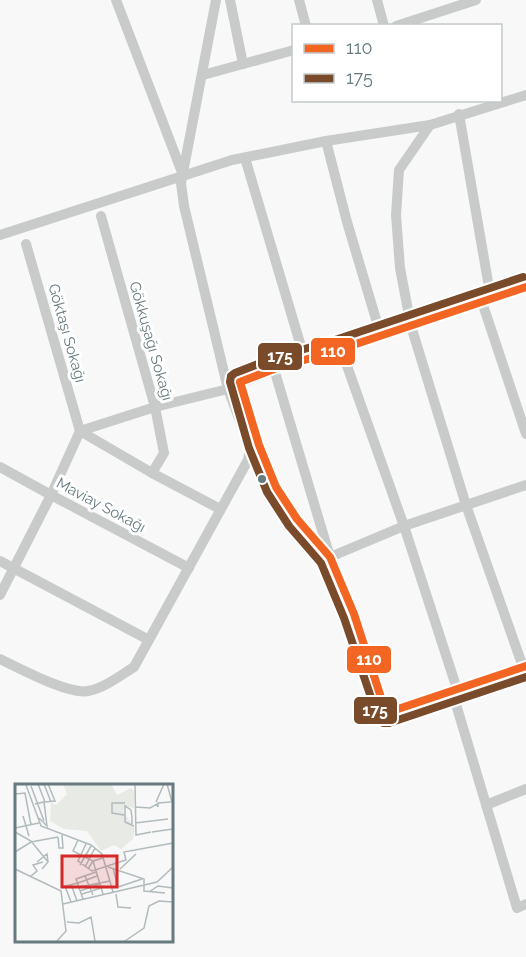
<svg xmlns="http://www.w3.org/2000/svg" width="526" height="957" font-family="Raleway,sans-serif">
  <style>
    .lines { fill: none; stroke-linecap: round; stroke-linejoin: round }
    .minor { stroke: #c9cbcb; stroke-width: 10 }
    .bus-1-casing { stroke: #fff; stroke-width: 12 }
    .bus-2-casing { stroke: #fff; stroke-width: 12 }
    .bus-1 { stroke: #f26522; stroke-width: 8 }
    .bus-2 { stroke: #7a4b2a; stroke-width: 8 }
    .bus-dot { fill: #667a80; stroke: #fff; stroke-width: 2 }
    .labels { text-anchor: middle; stroke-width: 6; stroke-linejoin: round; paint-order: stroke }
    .street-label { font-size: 15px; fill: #667a80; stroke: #fff }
    .inset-road { fill: none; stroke: #b1bbbd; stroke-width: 1.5 }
    .view { fill: #d62828; fill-opacity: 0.15; stroke: #d62828; stroke-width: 3 }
    .inset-edge { fill: none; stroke: #667a80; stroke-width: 3 }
    .line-badge { stroke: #fff; stroke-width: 2 }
    .badge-label { font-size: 16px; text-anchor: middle; font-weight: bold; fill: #fff }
  </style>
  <rect width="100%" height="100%" fill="#f8f8f8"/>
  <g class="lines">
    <!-- minor -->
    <g class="minor">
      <path d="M116,0L183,175"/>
      <path d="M230,0L243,64"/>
      <path d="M299,0L306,26"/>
      <path d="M377,0L384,26"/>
      <path d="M396,26L476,0"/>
      <path d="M203,75L294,50"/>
      <path d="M459,114L491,299"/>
      <path d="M430,125L399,170L396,215L400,268L411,326L466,505L523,667"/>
      <path d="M326,141L347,222L381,336"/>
      <path d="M245,158L305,360"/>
      <path d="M101,216L155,407L164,453L152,473"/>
      <path d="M0,235L232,160L326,141L430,125L526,95"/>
      <path d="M26,244L80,431L152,473L220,509"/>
      <path d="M482,302L526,434"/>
      <path d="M341,349L404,526L457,689"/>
      <path d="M274,369L330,557L354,614L386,713L526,666"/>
      <path d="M240,382C250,414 261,460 277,488C290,513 310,534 328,555"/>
      <path d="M0,467L51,495L189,568"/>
      <path d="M330,557L404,526L526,485"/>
      <path d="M0,561L149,640"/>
      <path d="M0,595L51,495L80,431L155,407L228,389L274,369L341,349L526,287"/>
      <path d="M0,659C19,668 69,695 88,691C104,688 120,676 134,667L248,460L250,448L228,389L184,206L181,183L216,0"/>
      <path d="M452,691L517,908L526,904"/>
      <path d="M486,805L526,789"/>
    </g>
    <!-- bus-1 casing -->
    <g class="bus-1-casing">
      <path id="bus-1" d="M526,287L341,349L274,369L240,382L259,445L276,487L297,519L330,557L354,614L386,713L526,666"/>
    </g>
    <!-- bus-2 casing -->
    <g class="bus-2-casing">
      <path id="bus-2" d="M523,277L338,339L271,359L235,373L231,376L230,382L249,448L267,492L289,526L321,563L344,618L379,721L383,723H389L526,677"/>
    </g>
    <!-- bus-1 -->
    <use href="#bus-1" class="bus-1"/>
    <!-- bus-2 -->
    <use href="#bus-2" class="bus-2"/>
  </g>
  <!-- markers -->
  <circle class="bus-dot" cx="262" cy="479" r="5"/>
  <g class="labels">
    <!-- street labels -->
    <g class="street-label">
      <text transform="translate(67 333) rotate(74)" y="5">Göktaşı Sokağı</text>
      <text transform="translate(151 341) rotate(74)" y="5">Gökkuşağı Sokağı</text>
      <text transform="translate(101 505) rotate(28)" y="5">Maviay Sokağı</text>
    </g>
  </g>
  <!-- overview -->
  <g transform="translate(15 784)">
    <rect width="158" height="158" fill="#f8f8f8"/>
    <path d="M48,0H96L102,11L116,4L119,7V24L110,22L108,27L120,45L118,55L106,65L99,61L86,67L72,47L49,45L35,37L36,19L41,21L52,10Z" fill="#e8eae6"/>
    <path class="inset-road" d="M23,0L30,18L40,17L33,0M29,0L36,18M120,0L121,51L136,48M152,0L157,18M11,1L26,42L76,61L87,70L98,108M16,2L29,37M0,10L10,9L16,41M141,18L149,0M20,20L29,18L32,42L24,34M120,23L135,24L142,20L143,23V19L156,18M109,31L97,29V19H110M8,32L14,52M120,39L153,35M117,40V34L116,26L110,22V38L119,42M0,44L24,39M0,48L16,57L33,78L27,85M137,48L158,45M43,53L44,64H48L47,51M63,56L58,67L78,77L88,110M71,60L63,77L77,87L111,76L109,68L158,59M0,68L16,58L43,53M22,78L32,70L33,78M65,81L76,62M70,83L80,64M93,83L129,95V107L150,109M98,84L103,103L127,95M0,85L46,107L51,147L42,157M73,85L78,77L88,74M105,85L121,70M16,92L22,87L18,81L28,78M70,92L78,111M63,99L82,92M56,100L62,117M64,103L95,97M65,107L85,100M134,108L143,102L158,104M67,110L86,104M101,110L103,123L116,124M68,115L61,95L81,88M56,118L50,102L63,99M48,120L142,98L158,83M52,138L64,139L76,133L80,157M110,157L129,144L134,122L144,117L158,118"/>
    <path class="view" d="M47,72H102V103H47Z"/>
    <rect width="158" height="158" class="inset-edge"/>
  </g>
  <g class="line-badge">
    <rect x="310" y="337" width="46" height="29" rx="6" fill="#f26522"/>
    <rect x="257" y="342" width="46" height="29" rx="6" fill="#7a4b2a"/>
    <rect x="346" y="645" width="46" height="29" rx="6" fill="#f26522"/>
    <rect x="353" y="696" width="45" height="29" rx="6" fill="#7a4b2a"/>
  </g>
  <g class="badge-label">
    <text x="333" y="357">110</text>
    <text x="280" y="362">175</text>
    <text x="369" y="665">110</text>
    <text x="375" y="716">175</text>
  </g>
  <!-- legend -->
  <rect x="292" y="24" width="210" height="78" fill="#ffffff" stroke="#c2cacc" stroke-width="1.5"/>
  <rect x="304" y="44" width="30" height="9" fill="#f26522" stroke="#c2cacc" stroke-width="1.5"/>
  <text x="346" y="54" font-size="18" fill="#667a80">110</text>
  <rect x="304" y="74" width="30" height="9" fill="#7a4b2a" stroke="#c2cacc" stroke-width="1.5"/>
  <text x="346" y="84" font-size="18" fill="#667a80">175</text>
</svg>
